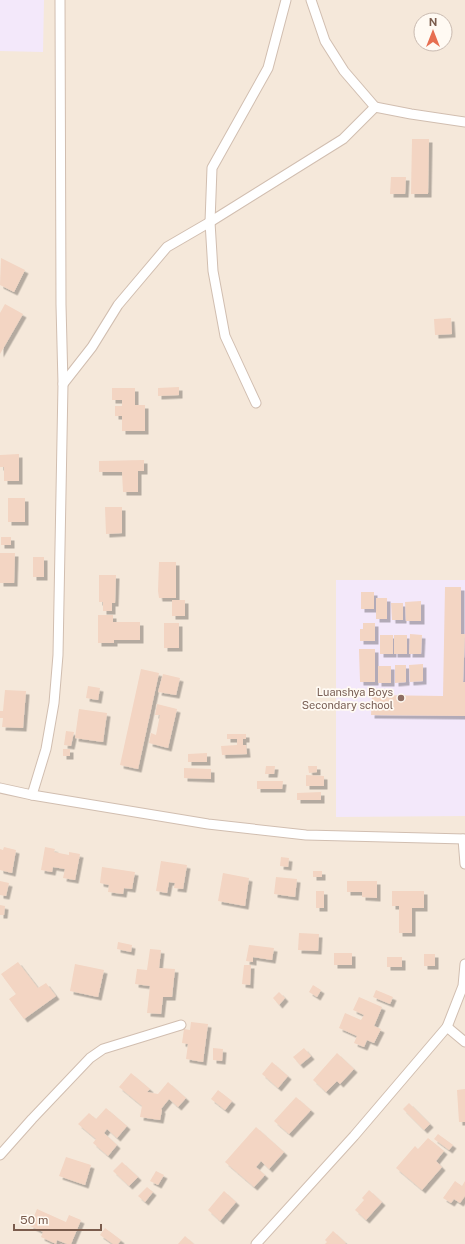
<svg xmlns="http://www.w3.org/2000/svg" width="465" height="1244" font-family="'Public Sans',sans-serif">
  <style>
    .residential { fill: #f5e8da; fill-rule: evenodd }
    .education { fill: #f3e8fa }
    .building { fill: #f3d5c3; filter: url(#shadow) }
    .lines { fill: none; stroke-linecap: round; stroke-linejoin: round }
    .street-casing { stroke: #d1beb0; stroke-width: 11 }
    .street { stroke: #fff; stroke-width: 9 }
    .education-dot { fill: #8d6e63; stroke: #fffaf3; stroke-width: 1.5 }
    .labels { text-anchor: middle; stroke-width: 3.5; stroke-linejoin: round; paint-order: stroke }
    .education-label { font-size: 11px; fill: #785e54; stroke: #fffaf3; text-anchor: end }
  </style>
  <defs>
    <filter id="shadow"><feDropShadow dx="3.5" dy="3.5" stdDeviation="0" flood-color="#0004"/></filter>
  </defs>
  <rect width="100%" height="100%" fill="#fdf6ec"/>
  <!-- residential -->
  <path class="residential" d="M0,0H465V1244H0ZM421,20H445V44H421Z"/>
  <!-- education -->
  <g class="education">
    <path d="M0,0H44L43,52L0,51Z"/>
    <path d="M336,580H465V816L336,817Z"/>
  </g>
  <!-- building -->
  <g class="building">
    <path d="M412,139H429L428,194H411Z"/>
    <path d="M391,177H406L405,194H390Z"/>
    <path d="M1,258L25,270L14,292L0,285Z"/>
    <path d="M5,304L23,314L0,354V313Z"/>
    <path d="M451,318L452,334L435,335L434,319Z"/>
    <path d="M179,387V395L158,396V388Z"/>
    <path d="M112,388H135V405H145V431H122V416H115V406H122V400H112Z"/>
    <path d="M19,454V481H4V467H0V455Z"/>
    <path d="M144,460V471H138V492H123L122,472H99V461Z"/>
    <rect x="8" y="498" width="17" height="24"/>
    <path d="M105,507H122V533L106,534Z"/>
    <rect x="1" y="537" width="10" height="8"/>
    <path d="M0,553H15L14,583H0Z"/>
    <rect x="33" y="557" width="11" height="20"/>
    <path d="M159,562H176V598H159L158,591Z"/>
    <path d="M99,575H116L115,603H112V611H103V602H99Z"/>
    <path d="M445,587H461V634H465L463,682H465V716L371,715L372,695L443,696Z"/>
    <rect x="361" y="592" width="13" height="17"/>
    <rect x="376" y="598" width="11" height="21"/>
    <rect x="172" y="600" width="13" height="16"/>
    <path d="M421,601V621H406L405,602Z"/>
    <path d="M391,603H403V620H392Z"/>
    <path d="M98,615H113V622H140V640H114V643H98Z"/>
    <rect x="164" y="623" width="15" height="25"/>
    <path d="M363,623H375V641H360V629H363Z"/>
    <path d="M410,634L422,635L421,654H409Z"/>
    <rect x="380" y="635" width="13" height="19"/>
    <rect x="394" y="635" width="13" height="19"/>
    <path d="M359,649H375V682H360Z"/>
    <path d="M423,664V681L410,682L409,665Z"/>
    <path d="M395,665H406V682L395,683Z"/>
    <rect x="378" y="666" width="13" height="17"/>
    <path d="M141,669L159,673L138,769L120,765Z"/>
    <path d="M163,674L180,678L176,695L158,692Z"/>
    <path d="M88,686L100,688L98,700L86,698Z"/>
    <path d="M5,690L26,691L23,728L2,727L3,718H0V711H3Z"/>
    <path d="M157,704L177,709L168,748L149,743L151,733L156,735L160,715H155Z"/>
    <path d="M79,709L107,713L103,742L75,738Z"/>
    <path d="M66,731L74,732L71,746L64,745Z"/>
    <path d="M227,734H246V739H243V745H246L247,754L222,755L221,746L237,745V739H227Z"/>
    <rect x="63" y="749" width="7" height="7"/>
    <path d="M207,753V762H188V754Z"/>
    <path d="M266,766H275L274,774H265Z"/>
    <path d="M308,766H317V772L309,773Z"/>
    <path d="M184,768L211,769V779L184,778Z"/>
    <path d="M306,775L324,776V786H306Z"/>
    <path d="M257,781H283L282,789H257Z"/>
    <path d="M321,792V800H297V793Z"/>
    <path d="M4,847L16,850L12,873L0,870V849L3,850Z"/>
    <path d="M45,847L55,849L54,852L69,855V852L80,854L75,880L63,878L65,869L53,867L52,872L41,870Z"/>
    <path d="M281,857L289,858L288,867L280,866Z"/>
    <path d="M161,861L187,865L183,889L174,888L175,883L169,882L167,893L156,891Z"/>
    <path d="M102,867L135,872L132,889L124,888L123,894L108,892L109,885L100,883Z"/>
    <rect x="313" y="871" width="9" height="6"/>
    <path d="M223,873L249,878L245,906L218,901Z"/>
    <path d="M276,877L297,879L295,897L274,894Z"/>
    <path d="M0,881L9,883L6,896L0,895Z"/>
    <path d="M347,881H377V898L362,897V892H347Z"/>
    <rect x="316" y="891" width="8" height="17"/>
    <path d="M392,891H424V908H412V933H399V906H392Z"/>
    <path d="M0,905L5,906L4,915H0Z"/>
    <path d="M299,933L319,934L318,951L298,950Z"/>
    <path d="M118,942L132,945L131,952L117,949Z"/>
    <path d="M249,945L274,948L272,960L253,957V962L246,961Z"/>
    <path d="M150,949L161,950L159,968L175,969L172,997H163L161,1014L147,1013L150,986L135,984L137,969L147,970Z"/>
    <rect x="334" y="953" width="18" height="12"/>
    <rect x="424" y="954" width="11" height="12"/>
    <rect x="387" y="957" width="15" height="10"/>
    <path d="M18,962L38,988L46,983L56,996L24,1019L9,999L16,994L1,974Z"/>
    <path d="M75,964L104,970L98,997L70,991Z"/>
    <path d="M244,965H251L250,985L242,984Z"/>
    <path d="M313,985L321,990L317,997L309,992Z"/>
    <path d="M376,990L393,997L390,1004L373,997Z"/>
    <path d="M279,992L285,998L279,1005L273,998Z"/>
    <path d="M359,997L382,1007L374,1026L381,1029L374,1043L367,1040L364,1047L354,1043L357,1036L339,1028L345,1013L361,1020L364,1015L353,1010Z"/>
    <path d="M191,1022L208,1024L203,1062L186,1059L188,1044L182,1043L184,1029L190,1030Z"/>
    <path d="M213,1048L223,1049L222,1061L213,1060Z"/>
    <path d="M304,1048L311,1056L300,1065L293,1057Z"/>
    <path d="M337,1053L354,1069L340,1084L337,1081L326,1092L313,1080Z"/>
    <path d="M272,1062L288,1076L278,1088L262,1074Z"/>
    <path d="M131,1073L150,1089L147,1092L158,1094L168,1082L186,1098L178,1107L169,1099L161,1109L162,1110L160,1120L140,1117L142,1106L119,1087Z"/>
    <path d="M465,1089V1122H459L457,1090Z"/>
    <path d="M218,1090L232,1101L225,1110L211,1099Z"/>
    <path d="M296,1097L311,1110L289,1134L274,1121Z"/>
    <path d="M409,1103L430,1124L424,1130L403,1109Z"/>
    <path d="M106,1108L127,1126L117,1138L107,1129L104,1133L117,1145L108,1156L93,1143L96,1139L78,1124L89,1113L96,1119Z"/>
    <path d="M256,1127L284,1152L269,1169L261,1161L256,1167L265,1175L254,1187L225,1162Z"/>
    <path d="M438,1134L453,1145L449,1150L434,1139Z"/>
    <path d="M428,1138L444,1151L436,1161L442,1167L422,1190L396,1168L415,1146L418,1149Z"/>
    <path d="M66,1157L91,1165L85,1185L59,1176Z"/>
    <path d="M122,1162L138,1177L129,1186L113,1171Z"/>
    <path d="M156,1171L164,1175L158,1185L150,1181Z"/>
    <path d="M455,1181L462,1186L465,1181V1196L460,1203L454,1199L451,1203L443,1198Z"/>
    <path d="M147,1187L153,1192L145,1202L138,1196Z"/>
    <path d="M369,1190L382,1202L366,1220L355,1210L364,1200L362,1198Z"/>
    <path d="M224,1191L236,1202L220,1221L208,1210Z"/>
    <path d="M37,1209L66,1222L69,1215L81,1220L71,1244H67L57,1240L56,1244L41,1237L43,1232L30,1226Z"/>
    <path d="M105,1228L121,1240L118,1244H113L100,1235Z"/>
    <path d="M333,1231L346,1243L345,1244H325L327,1242L325,1240Z"/>
    <path d="M185,1236L194,1244H178Z"/>
  </g>
  <g class="lines">
    <!-- street casing -->
    <g class="street-casing">
      <g id="street">
        <path d="M311,0L325,41L344,71L375,107"/>
        <path d="M63,384L92,347L118,305L167,247L210,222L343,139L375,107L411,114L465,122"/>
        <path d="M256,403L225,336L213,271L210,222L212,168L268,68L286,0"/>
        <path d="M0,788L32,795L208,824L306,835L465,839"/>
        <path d="M32,795L46,749L54,703L58,655L63,384L61,305L60,0"/>
        <path d="M463,839L465,864"/>
        <path d="M447,1027L465,1042"/>
        <path d="M0,1155L32,1119L90,1058L103,1049L181,1025"/>
        <path d="M256,1244L354,1136L447,1027L463,986L465,964"/>
      </g>
    </g>
    <!-- street -->
    <use href="#street" class="street"/>
  </g>
  <!-- markers -->
  <circle class="education-dot" cx="401" cy="698" r="4"/>
  <g class="labels">
    <!-- education labels -->
    <g class="education-label">
      <text x="393" y="696">Luanshya Boys<tspan x="393" dy="13">Secondary school</tspan></text>
    </g>
  </g>
  <!-- north arrow -->
  <g transform="translate(433 32)"><circle r="19" fill="#fffaf3" stroke="#cabbb1"/>
  <path d="M0-3L7 15L0 10L-7 15Z" fill="#e76f51"/>
  <text y="-6" font-size="11" font-weight="bold" text-anchor="middle" fill="#7a5c4d">N</text>
  </g>
  <!-- scale -->
  <path d="M14 1224v6h87v-6" fill="none" stroke="#7a5c4d" stroke-width="2"/>
  <text x="20" y="1224" font-size="12" fill="#7a5c4d" stroke="#fffaf3" stroke-width="3" paint-order="stroke">50 m</text>
</svg>
